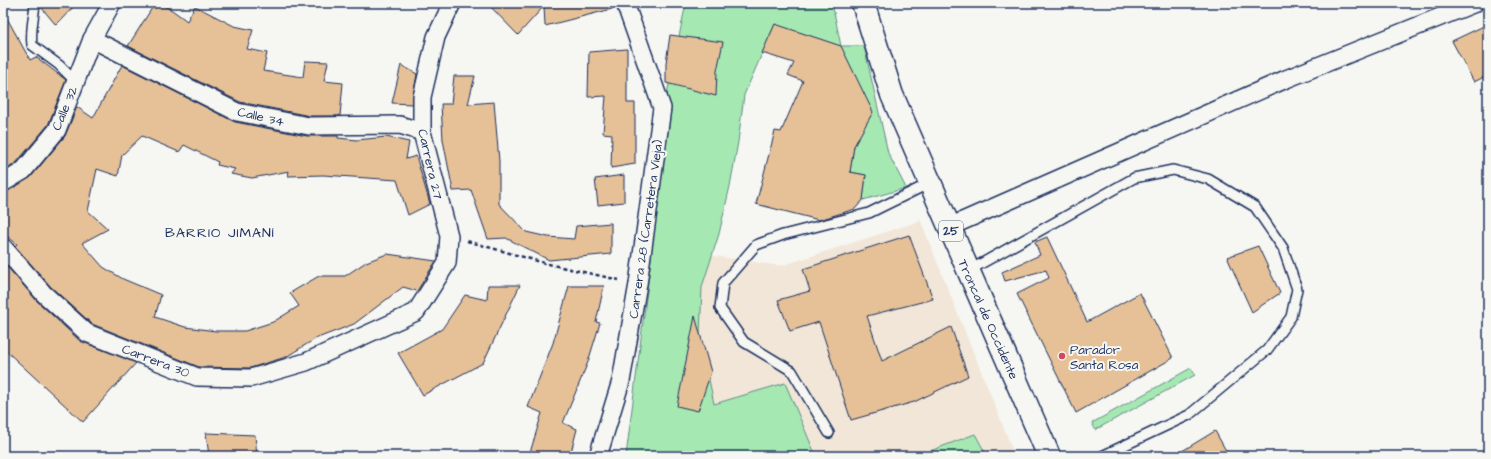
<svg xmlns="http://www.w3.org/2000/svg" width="1491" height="459" font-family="'Architects Daughter',sans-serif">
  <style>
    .built { fill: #f1e6d7 }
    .green { fill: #a6e8b2; stroke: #608c88 }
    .building { fill: #e6c197; stroke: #1b2f5e }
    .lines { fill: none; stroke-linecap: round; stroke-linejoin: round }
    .lane-casing { stroke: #1b2f5e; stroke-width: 12 }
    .street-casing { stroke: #1b2f5e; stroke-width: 20 }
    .primary-casing { stroke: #1b2f5e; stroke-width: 25 }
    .path { stroke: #1b2f5e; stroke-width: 2.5; stroke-dasharray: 4 3; stroke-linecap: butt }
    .lane { stroke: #f6f6f2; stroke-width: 9 }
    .street { stroke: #f6f6f2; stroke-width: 17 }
    .primary { stroke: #f6f6f2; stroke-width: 22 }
    .poi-dot { fill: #d1495b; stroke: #f6f6f2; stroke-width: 1.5 }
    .labels { text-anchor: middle; stroke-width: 4; stroke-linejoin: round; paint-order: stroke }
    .shield { fill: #f6f6f2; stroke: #5d6b8a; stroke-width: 1 }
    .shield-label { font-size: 12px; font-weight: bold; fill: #1b2f5e }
    .street-label { font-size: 13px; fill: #1b2f5e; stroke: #f6f6f2 }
    .poi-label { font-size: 13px; fill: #1b2f5e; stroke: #f6f6f2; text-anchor: start }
    .neighbourhood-label { font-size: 14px; letter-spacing: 1px; fill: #1b2f5e; stroke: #f6f6f2 }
  </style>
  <rect width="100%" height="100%" fill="#f6f6f2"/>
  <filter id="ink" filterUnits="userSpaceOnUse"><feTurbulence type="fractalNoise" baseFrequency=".025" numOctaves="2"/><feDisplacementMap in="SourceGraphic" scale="8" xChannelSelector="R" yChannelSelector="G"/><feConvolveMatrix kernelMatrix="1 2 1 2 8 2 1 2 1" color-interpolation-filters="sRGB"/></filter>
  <g filter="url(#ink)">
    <!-- built -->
    <path class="built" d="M919,217L1015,456H633L661,248L781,266L920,221Z"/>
    <!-- green -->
    <g class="green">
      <path d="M686,3H832L841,46H864L888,153L906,188L863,200L866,175L850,172L854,146L872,112L775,24L744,95L738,142L730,186L719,234L702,287L700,335L714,404L785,383L816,456H626L651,259L652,193L664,108Z"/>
      <path d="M1191,368L1195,375L1095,430L1092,423Z"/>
      <path d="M975,434L987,456H917Z"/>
    </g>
    <!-- building -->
    <g class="building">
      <path d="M41,3H77L56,25L41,7Z"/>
      <path d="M158,3L172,10L187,21L195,6L234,26L253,30L247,49L267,53L263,71L303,77L305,61L328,62L324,81L343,83L340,116H310L240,102L128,46L152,8Z"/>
      <path d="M487,3H611L612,9L545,26L544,6L518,35Z"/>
      <path d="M3,11L30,60L36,57L66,80L48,125L16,163L3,171Z"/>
      <path d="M775,24L841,46L873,112L854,146L850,172L866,175L863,200L855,209L819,220L756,204L775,131L781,132L803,81L788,75L794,63L762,53Z"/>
      <path d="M1488,24V75L1474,82L1452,41Z"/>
      <path d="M670,35L723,42L717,71L716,96L666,83V63Z"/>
      <path d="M627,49V103H635V164L611,168L612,134L603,133L606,96L588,97L589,52Z"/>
      <path d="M122,65L235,122L307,136H338V138L357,140L386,137L409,142L406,159L416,156L430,204L408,215L397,180L323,175L288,176L289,171L252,178L231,174L235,169L217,165L218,162L184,145L179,152L142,136L122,155L118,176L97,169L88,211L108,229L82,243L103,267L123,279L161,295L155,317L185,327L216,331H245L273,322L299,306L290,293L319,276H345L366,262L387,254L436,261L417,291L403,287L354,324L315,339L286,357L250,368L199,367L92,324L51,287L15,246L17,244L3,233V193L31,177L65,136L77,107L93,118Z"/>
      <path d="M401,65L417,74L412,104L392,103Z"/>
      <path d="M454,76H475L468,104L494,102L499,161V204L526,232L548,237L574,239L576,226L611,223V254L549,260L506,238L488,239L471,190L453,191L443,140L441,104H451Z"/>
      <path d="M624,175V202L598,205L595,179Z"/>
      <path d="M909,235L933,299L867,316L882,361L951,327L968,376L914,402L851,420L819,322L790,331L778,300L810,291L803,269Z"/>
      <path d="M1047,237L1087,322L1140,293L1173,358L1076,413L1017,294L1049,278L1046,270L1005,281L1002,272L1040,255L1035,242Z"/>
      <path d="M1258,246L1280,293L1252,312L1227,257Z"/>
      <path d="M3,262L37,301L80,341L136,363L83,422L3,348Z"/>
      <path d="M488,285H520L483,363L423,395L398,353L442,329L465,295L487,300Z"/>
      <path d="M569,286H604L596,322L600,323L588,362L563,423L577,429L570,456H529L542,413L528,407L553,343Z"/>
      <path d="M695,316L711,372L698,411L677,406Z"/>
      <path d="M1215,431L1229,456H1174Z"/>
      <path d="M206,433L255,435L257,456H209Z"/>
    </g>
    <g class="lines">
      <!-- lane casing -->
      <g class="lane-casing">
        <g id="lane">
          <path d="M35,3C34,17 30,30 32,45L59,65L75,81"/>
          <path d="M968,271L1134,178L1173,170L1208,179L1255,207L1283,248L1297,289L1291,317L1267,350L1189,415L1102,456"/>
          <path d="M829,433L792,371L744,342L720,308L723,283L756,245L783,235L869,213L930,183"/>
        </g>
      </g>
      <!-- street casing -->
      <g class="street-casing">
        <g id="street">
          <path d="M92,39L237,112L309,126L400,125L422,132"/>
          <path d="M3,183L23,171L57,130L92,39L112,3"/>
          <path d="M949,227L1286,79L1475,3"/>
          <path d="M3,247L44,294L87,333L197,377L251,378L306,362L416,312L447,263L449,236L422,132V97L436,37L452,3"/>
          <path d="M598,456L621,381L638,284L662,108L625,3"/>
        </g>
      </g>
      <!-- primary casing -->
      <g class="primary-casing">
        <path id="primary" d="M863,3L892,95L1049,456"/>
      </g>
      <!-- path -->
      <path class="path" d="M467,241L548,264L619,280"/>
      <!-- lane -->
      <use href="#lane" class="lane"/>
      <!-- street -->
      <use href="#street" class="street"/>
      <!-- primary -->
      <use href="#primary" class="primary"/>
    </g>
  </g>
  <!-- markers -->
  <circle class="poi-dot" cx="1062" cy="356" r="4"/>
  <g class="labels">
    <!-- shield labels -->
    <rect class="shield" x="939" y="221" width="24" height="20" rx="3"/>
    <g class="shield-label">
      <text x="951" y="235">25</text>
    </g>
    <!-- street labels -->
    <g class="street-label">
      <text transform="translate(64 108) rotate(-67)" y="5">Calle 32</text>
      <text transform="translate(261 116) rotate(13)" y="5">Calle 34</text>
      <text transform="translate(431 164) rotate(77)" y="5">Carrera 27</text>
      <text transform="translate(645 229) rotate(-82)" y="5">Carrera 28 (Carretera Vieja)</text>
      <text transform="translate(989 319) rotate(66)" y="5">Troncal de Occidente</text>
      <text transform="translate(156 360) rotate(21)" y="5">Carrera 30</text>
    </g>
    <!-- poi labels -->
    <g class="poi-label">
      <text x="1070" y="354">Parador<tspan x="1070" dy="15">Santa Rosa</tspan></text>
    </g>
    <!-- neighbourhood labels -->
    <g class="neighbourhood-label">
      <text x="220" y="237">BARRIO JIMANÍ</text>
    </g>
  </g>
  <!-- margin -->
  <rect width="1491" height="459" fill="none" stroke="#f6f6f2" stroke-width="16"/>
  <rect x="8" y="8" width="1475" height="443" fill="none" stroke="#1b2f5e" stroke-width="1.5" filter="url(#ink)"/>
</svg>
